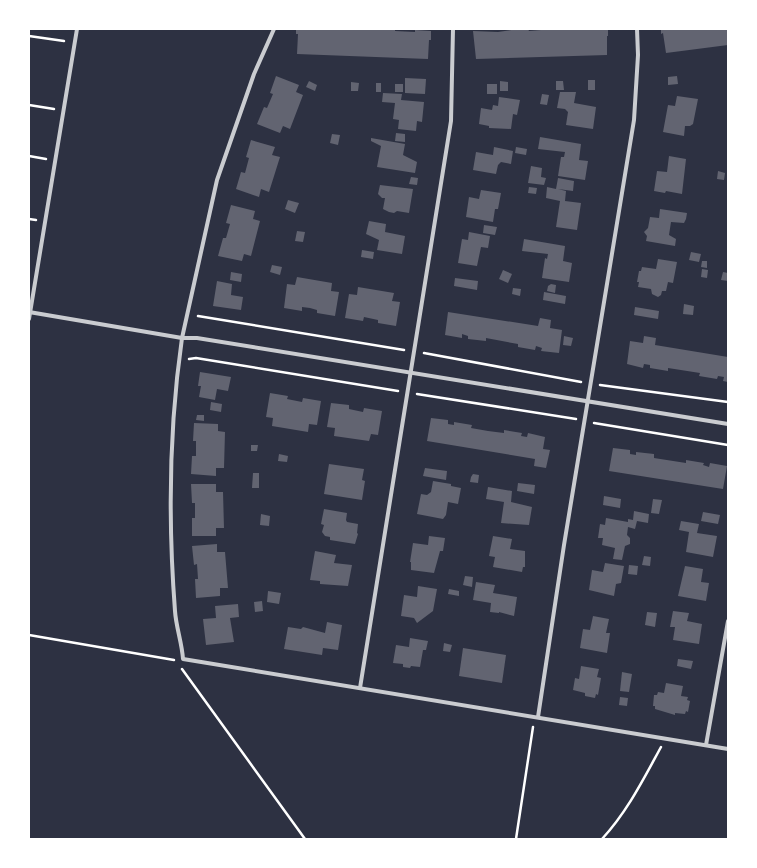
<svg xmlns="http://www.w3.org/2000/svg" width="757" height="868" font-family="'Nunito Sans',sans-serif">
  <style>
    .building { fill: #626471 }
    .lines { fill: none; stroke-linecap: round; stroke-linejoin: round }
    .path { stroke: #fff; stroke-width: 2.5 }
    .minor { stroke: #caccd0; stroke-width: 4 }
  </style>
  <rect width="100%" height="100%" fill="#2d3142"/>
  <!-- building -->
  <g class="building">
    <path d="M296,29H395V31L415,32V30L431,31V40H429L428,59L297,54L298,34H296Z"/>
    <path d="M519,29H528L529,31L553,29H608V36H607V55L476,59L473,31L498,32Z"/>
    <path d="M661,29H728V45L666,53L663,33L661,34Z"/>
    <path d="M276,76L299,85L296,92L303,95L290,129L283,126L280,133L257,124L264,107L267,108L273,94L270,93Z"/>
    <path d="M677,76L678,84L668,85V77Z"/>
    <path d="M405,78L426,79L425,94L405,93Z"/>
    <rect x="588" y="80" width="7" height="10"/>
    <path d="M309,81L317,85L315,91L306,87Z"/>
    <path d="M500,81L508,82V91H500Z"/>
    <path d="M556,81H563L564,90H556Z"/>
    <path d="M351,82L359,83L358,91H351Z"/>
    <rect x="376" y="83" width="5" height="9"/>
    <rect x="395" y="84" width="8" height="8"/>
    <rect x="487" y="84" width="10" height="10"/>
    <path d="M560,92H576L574,103L596,107L593,129L566,125L568,112L565,109L557,108Z"/>
    <path d="M383,93L402,94L401,100L424,102L422,122L417,121L416,131L398,129L399,120L393,119L395,103L382,102Z"/>
    <path d="M542,94L549,95L547,105L540,104Z"/>
    <path d="M677,96L698,99L693,124L690,126H685L684,136L663,132L668,105L675,106Z"/>
    <path d="M499,97L520,100L517,115L513,114L511,129L489,128V126L479,124L481,108L492,110L493,105L498,106Z"/>
    <path d="M396,133L405,134V142L395,141Z"/>
    <path d="M332,134L340,135L338,145L330,143Z"/>
    <path d="M540,137L581,144L579,160L588,161L585,180L558,176L561,157H564L565,152L538,149Z"/>
    <path d="M371,138L405,144L403,155L417,162L415,173L377,167L381,146L371,141Z"/>
    <path d="M251,140L275,147L272,155L280,157L269,192L261,189L259,197L236,189L241,172L245,173L249,158L246,157Z"/>
    <path d="M494,147L513,151L511,164L501,162L498,165L496,174L473,170L476,152L493,155Z"/>
    <path d="M516,147L527,149L526,155L515,153Z"/>
    <path d="M669,156L686,159L682,194L666,191L665,193L654,191L657,171L667,172Z"/>
    <path d="M531,166L542,168L541,177L546,178L544,185L528,183Z"/>
    <path d="M718,171L725,173L724,180L717,179Z"/>
    <path d="M411,177L418,178L417,185L409,184Z"/>
    <path d="M558,178L574,181L573,191L558,189L566,191L565,201L581,203L577,230L556,227L560,201L546,198L547,187L556,189Z"/>
    <path d="M380,185L413,189L409,213L397,211L394,213L389,212L383,209L385,198H382L378,194Z"/>
    <path d="M529,187L537,188L536,194L528,193Z"/>
    <path d="M481,190L501,193L498,209H495L493,222L466,217L469,197L479,199Z"/>
    <path d="M288,200L299,203L295,213L285,209Z"/>
    <path d="M231,205L255,211L253,219L260,221L251,256L244,254L242,261L218,256L223,238H226L230,224L226,223Z"/>
    <path d="M660,209L687,213L686,219L684,223L671,222L669,235L676,239L675,246L646,241L647,236L644,232L648,228L650,217L659,218Z"/>
    <path d="M369,221L386,224L385,232L405,236L402,254L377,250L379,240L366,234Z"/>
    <path d="M484,225L497,227L495,235L483,233Z"/>
    <path d="M297,231L305,232L303,242L295,241Z"/>
    <path d="M469,232L490,236L488,248L481,247L477,266L458,263L462,239L468,240Z"/>
    <path d="M524,239L565,246L563,261L572,263L569,282L542,278L545,258L547,259L548,254L522,251Z"/>
    <path d="M362,250L374,252L373,259L361,257Z"/>
    <path d="M691,252L701,254L699,262L689,260Z"/>
    <path d="M658,259L677,262L673,283L668,282L666,291H662L661,295L658,297L652,294L651,289L638,287L639,282H637L639,271H641L642,267L656,269Z"/>
    <path d="M702,261H707V268L701,267Z"/>
    <path d="M272,265L282,267L280,275L270,272Z"/>
    <path d="M702,269L708,270L707,278L701,277Z"/>
    <path d="M503,270L512,274L508,283L499,279Z"/>
    <path d="M231,272L242,274L241,282L230,280Z"/>
    <path d="M723,272L728,273V281L721,280Z"/>
    <path d="M297,277L332,283L331,291L339,292L335,316L317,313V310L310,308L302,307V311L284,308L287,284L295,285Z"/>
    <path d="M455,278L478,281L477,290L454,286Z"/>
    <path d="M217,281L232,284L231,295L243,297L241,310L213,306Z"/>
    <path d="M551,284L556,285L555,293L547,291L548,286Z"/>
    <path d="M358,287L394,293L392,301L400,302L396,326L378,323V320L364,317L363,321L345,318L349,294L357,295Z"/>
    <path d="M513,288L521,289L520,296L512,294Z"/>
    <path d="M544,292L566,296L565,304L543,300Z"/>
    <path d="M684,304L694,306L693,315L683,314Z"/>
    <path d="M635,307L659,311L658,319L634,315Z"/>
    <path d="M448,312L538,326L540,318L551,320L550,328L562,330L559,353L541,351L542,348L536,346L535,350L518,347V344L486,338V341L468,339V336L462,334V338L445,335Z"/>
    <path d="M564,336L573,338L571,346L563,345Z"/>
    <path d="M644,336L656,338L655,345L728,357V382L723,381L724,377L718,376L717,379L699,376L700,373L668,368V371L650,368V365L644,364L643,368L627,364L630,341L643,343Z"/>
    <path d="M200,372L231,377L228,391L217,389L215,400L199,397L201,386H198Z"/>
    <path d="M270,393L288,396L287,399L302,402L303,398L321,401L317,425L309,424L308,432L272,426L273,418L266,417Z"/>
    <path d="M211,402L222,404L221,412L210,410Z"/>
    <path d="M331,403L349,405V409L363,412L364,408L382,411L378,435L371,434L369,441L334,436L335,428L327,427Z"/>
    <path d="M197,415H204V421L196,420Z"/>
    <path d="M431,418L448,420V424L454,425V422L472,425L471,428L488,431L504,433V430L522,433L521,436L527,437L528,433L545,437L543,449L550,450L546,468L534,466L535,459L427,441Z"/>
    <path d="M194,423L218,424V431L225,432L224,468H216V476L191,474L192,456H196V441H193Z"/>
    <path d="M251,445H258L257,451H251Z"/>
    <path d="M613,448L630,450V454L636,455V452L654,454V458L686,463V460L704,463L703,465L709,467L710,463L727,466L723,489L609,471Z"/>
    <path d="M279,454L288,456L287,462L278,461Z"/>
    <path d="M329,464L364,469L362,480L365,481L362,500L324,494Z"/>
    <path d="M425,468L447,471L446,480L423,476Z"/>
    <path d="M253,473H259V488H252Z"/>
    <path d="M473,474L479,475L478,483L470,482L471,477Z"/>
    <path d="M433,481L451,484V486L461,488L458,504L448,502L446,515L443,519L417,514L421,494L427,495L431,492Z"/>
    <path d="M518,483L535,485L534,494L517,491Z"/>
    <path d="M191,484H216V492H223L224,528H216V536H192V518H195V503H192Z"/>
    <path d="M488,487L512,491L511,502L532,507L529,525L501,523L504,502L486,499Z"/>
    <path d="M604,496L621,499L620,508L603,505Z"/>
    <path d="M653,499L662,500L659,514L651,513Z"/>
    <path d="M324,509L347,513L346,520L347,522L358,524L357,533L358,534L355,544L330,540V537L325,536L322,532L324,525L321,524Z"/>
    <path d="M634,511L649,514L648,523L637,521L635,529L628,527L627,535L630,538V544L625,546L622,560L613,559L615,548L602,545L603,538H598L600,524L605,525L606,518L628,522V519L633,520Z"/>
    <path d="M703,512L720,515L718,524L701,521Z"/>
    <path d="M261,514L270,516L269,526L260,525Z"/>
    <path d="M681,521L699,524L697,533L717,536L713,557L686,552L689,532L679,530Z"/>
    <path d="M429,536L445,538L443,551H440L434,573L411,570V562H410L413,543L428,545Z"/>
    <path d="M493,536L512,539L510,549L525,551V567H523L522,572L493,567L495,557L489,556Z"/>
    <path d="M217,544V552H225L228,588H220V596L196,598L195,579H198L197,564L194,565L192,546Z"/>
    <path d="M315,551L336,555L334,563L352,565L348,586L320,584V581L310,580Z"/>
    <path d="M644,556L651,557L650,566L642,565Z"/>
    <path d="M605,563L624,566L621,583L616,584L614,596L589,590L592,570L603,572Z"/>
    <path d="M629,565L638,566L637,575L628,574Z"/>
    <path d="M685,566L703,569L701,582L709,583L706,601L678,596Z"/>
    <path d="M465,576L473,577L472,587L463,585Z"/>
    <path d="M476,582L495,585L493,593L517,597L514,616L499,612V613L490,612L491,603L473,600Z"/>
    <path d="M418,586L437,589L433,611L417,623L414,618L401,616L404,595L417,597Z"/>
    <path d="M449,589L459,591V596L448,594Z"/>
    <path d="M268,591L281,593L279,604L267,602Z"/>
    <path d="M262,601L263,611L255,612L254,602Z"/>
    <path d="M238,604L239,617L230,618L234,642L206,645L203,619L216,618L215,606Z"/>
    <path d="M673,611L689,613L687,621L702,624L699,644L673,640L675,627H670Z"/>
    <path d="M647,612L657,613L655,627L645,625Z"/>
    <path d="M593,616L609,619L606,633H610L607,653L580,648L583,629L590,630Z"/>
    <path d="M327,622L342,625L338,650L323,648L322,655L284,649L288,627L301,629L303,627L325,633Z"/>
    <path d="M410,638L428,641L426,650H423L420,667L411,666L410,668L403,667V664L393,663L396,645L409,647Z"/>
    <path d="M444,643L452,645L450,652L443,651Z"/>
    <path d="M463,648L506,655L502,683L459,676Z"/>
    <path d="M678,659L693,661L691,669L677,666Z"/>
    <path d="M581,666L599,669L597,677L601,678L598,695L596,694L595,698L585,696V693L573,690L575,678L579,679Z"/>
    <path d="M622,672L632,674L629,692L620,691Z"/>
    <path d="M666,683L683,686L681,696L688,697L687,700L690,701L688,712L686,711L685,714L675,713V715L655,709V706H653L654,695H657L658,692L664,693Z"/>
    <path d="M620,697L628,698L627,706L619,705Z"/>
  </g>
  <g class="lines">
    <!-- path -->
    <g class="path">
      <path d="M29,36L64,41"/>
      <path d="M29,105L54,109"/>
      <path d="M29,156L46,159"/>
      <path d="M29,219L36,220"/>
      <path d="M198,316L404,350"/>
      <path d="M424,353L581,382"/>
      <path d="M189,359L196,358L398,391"/>
      <path d="M600,385L728,402"/>
      <path d="M417,394L576,419"/>
      <path d="M594,423L728,445"/>
      <path d="M29,635L174,660"/>
      <path d="M182,669L305,839"/>
      <path d="M516,839L533,727"/>
      <path d="M602,839C627,812 643,780 661,747"/>
    </g>
    <!-- minor -->
    <g class="minor">
      <path d="M274,29L254,74L217,180L182,338C169,428 168,520 175,611C176,627 182,643 183,659L728,749"/>
      <path d="M29,312L182,338H197L728,424"/>
      <path d="M29,319L77,29"/>
      <path d="M360,688L451,121L453,29"/>
      <path d="M538,717L564,545L634,120L638,55L637,29"/>
      <path d="M706,745L728,621"/>
    </g>
  </g>
  <!-- border -->
  <rect width="757" height="868" fill="none" stroke="#ffffff" stroke-width="60"/>
</svg>
